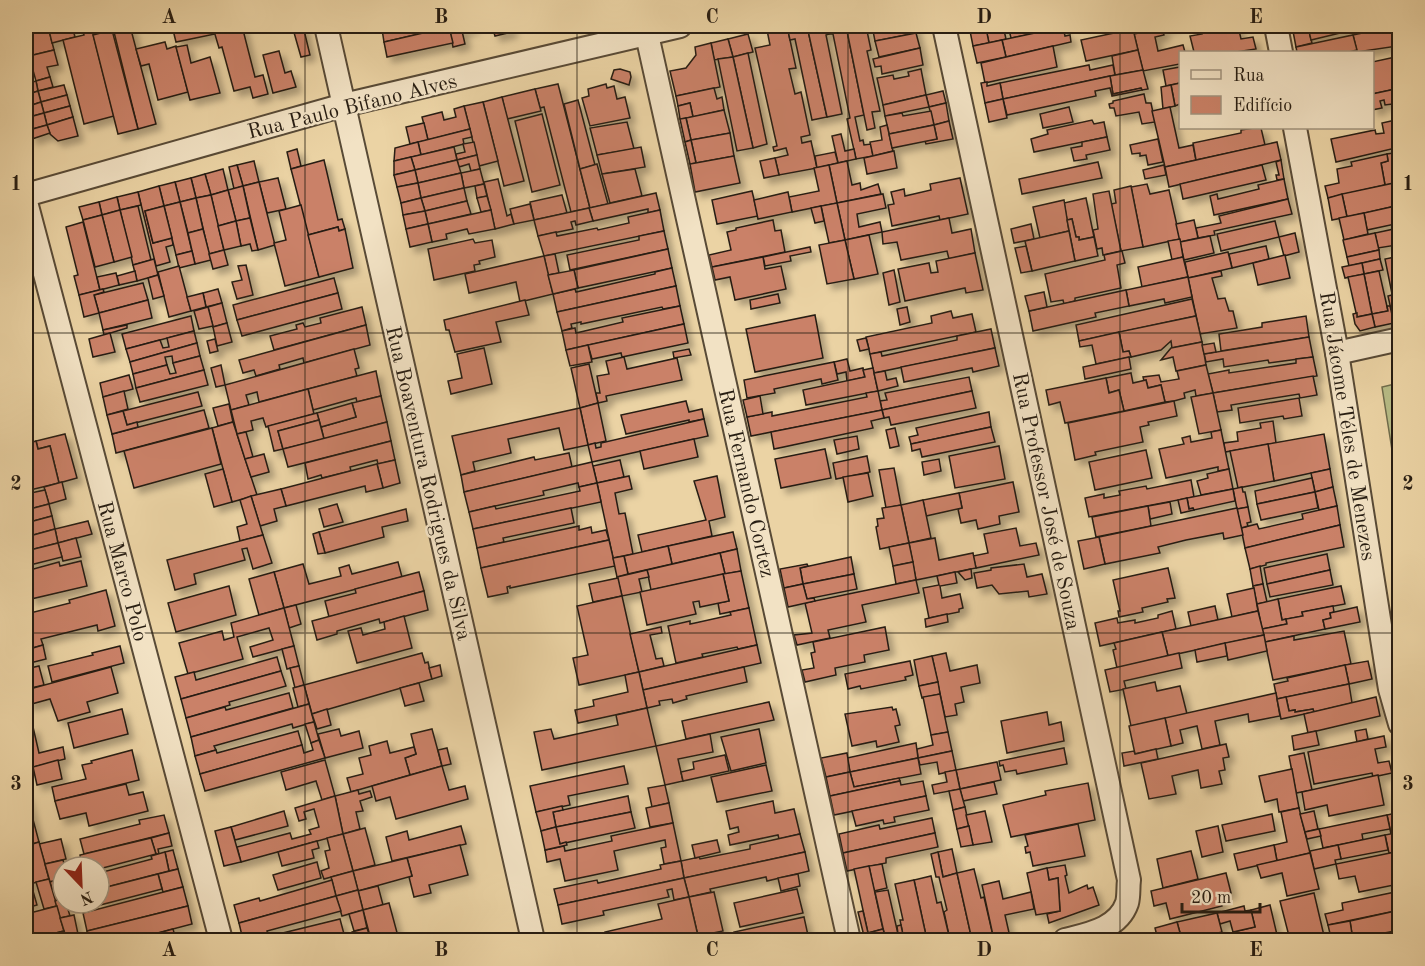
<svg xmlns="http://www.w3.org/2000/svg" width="1425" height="966" font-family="'Old Standard TT',serif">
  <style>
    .green { fill: #b7bc86; stroke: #6f6c4c; stroke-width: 1.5 }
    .building { fill: #ca8167; stroke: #271d12; stroke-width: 1.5; filter: url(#shadow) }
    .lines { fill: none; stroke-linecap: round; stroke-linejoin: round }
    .street-casing { stroke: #584a36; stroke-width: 26 }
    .street { stroke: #f2e2c4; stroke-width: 22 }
    .grid { fill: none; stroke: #271d12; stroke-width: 1.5; stroke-opacity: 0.55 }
    .labels { text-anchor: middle; stroke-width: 5; stroke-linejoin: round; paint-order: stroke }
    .street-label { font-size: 21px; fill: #271d12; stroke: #f2e2c4 }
    .neatline { fill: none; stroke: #271d12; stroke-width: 2 }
    .grid-label { font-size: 20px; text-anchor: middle; font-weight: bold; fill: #271d12 }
  </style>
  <defs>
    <filter id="shadow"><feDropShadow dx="5.5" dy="5.5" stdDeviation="3" flood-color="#0004"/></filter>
  </defs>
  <rect width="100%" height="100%" fill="#ebd3a4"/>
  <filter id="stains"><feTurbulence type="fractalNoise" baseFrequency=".00333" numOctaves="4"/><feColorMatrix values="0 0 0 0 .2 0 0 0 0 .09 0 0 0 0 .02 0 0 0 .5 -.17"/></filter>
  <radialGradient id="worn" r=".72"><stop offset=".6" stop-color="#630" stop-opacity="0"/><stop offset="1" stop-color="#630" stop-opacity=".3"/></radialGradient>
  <!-- green -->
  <path class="green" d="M1399,383H1400L1399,494L1382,387Z"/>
  <!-- building -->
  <g class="building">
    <path d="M42,26H48L54,50L29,56L26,43V29Z"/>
    <path d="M48,26H72L75,37L52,43Z"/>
    <path d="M82,26H91L114,116L84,124L63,40L84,35Z"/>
    <path d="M116,26H130L156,124L138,129L114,32L117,31Z"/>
    <path d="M172,26H213L215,34L176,42Z"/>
    <path d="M229,26H242L255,77L263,75L268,94L253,98L250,87L234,91L222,47L219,48L214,31Z"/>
    <path d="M303,26L310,55L301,57L293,29Z"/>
    <path d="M399,26H427L428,32L384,42L382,29Z"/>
    <path d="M449,26H473V28L462,31L465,44L453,47Z"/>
    <path d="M492,26H511L512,32L495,36Z"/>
    <path d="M787,26L796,68L789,69L795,94L801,92L810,135L801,137L802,143L811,141L817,168L779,175L775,158L788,155L786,148L774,151L773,147L777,146L755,48L770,45L767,30Z"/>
    <path d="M787,26H807L827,117L812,120L795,39L790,40Z"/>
    <path d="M807,26H828L829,34L826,35L842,114L827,117Z"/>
    <path d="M828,26H846L864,115L855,117L860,141L863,140L864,145L871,144L873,156L856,159L847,119L850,118L833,34H829Z"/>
    <path d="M846,26H866L871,50L867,51L880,111L872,112L875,128L867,130Z"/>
    <path d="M872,26H915L916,33L875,41Z"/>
    <path d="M996,26H1003L1006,39L989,43L986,30L996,28Z"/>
    <path d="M1008,26H1030L1032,34L1011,38Z"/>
    <path d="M1030,26H1056V29L1032,34Z"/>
    <path d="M1132,26H1176L1134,34Z"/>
    <path d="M1210,26H1238L1241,39L1253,37L1256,49L1236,52H1194L1190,36L1202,34L1200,27Z"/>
    <path d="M1292,26H1314L1308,27L1312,43L1296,47Z"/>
    <path d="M1314,26H1357V29L1311,40L1308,27Z"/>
    <path d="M1360,26H1395L1362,33Z"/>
    <path d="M1395,26H1400V55L1397,46L1357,52L1353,35Z"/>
    <path d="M449,27L453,43L387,57L384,42Z"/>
    <path d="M1063,27L1065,36L1070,35L1071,42L1006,57L1002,40Z"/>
    <path d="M986,28L989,43L973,46L970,31Z"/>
    <path d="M1162,28L1164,35L1155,37L1158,51L1183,45L1185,52H1180V64L1143,71L1134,34Z"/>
    <path d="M1133,29L1138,50L1086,61L1081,40Z"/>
    <path d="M112,30L138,129L118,134L93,35Z"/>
    <path d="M916,33L920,48L879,57L875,41Z"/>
    <path d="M748,34L753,52L733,57L728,39Z"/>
    <path d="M1353,35L1357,50L1349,52H1297L1296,47Z"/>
    <path d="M728,39L733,57L714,60L711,43Z"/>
    <path d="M1002,40L1006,57L977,63L973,46Z"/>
    <path d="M165,42L167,49L176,46L188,92L158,100L149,64L141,66L136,49Z"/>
    <path d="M711,43L720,87L676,96L670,71L686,68L696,55L695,47Z"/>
    <path d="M187,45L191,63L210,57L220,93L190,100L176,47Z"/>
    <path d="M1053,46L1057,67L985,83L981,63Z"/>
    <path d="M920,48L923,65L882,74L881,66L875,67L873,59Z"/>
    <path d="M54,50L58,65L47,67L50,77L36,81L29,56Z"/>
    <path d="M1138,50L1143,70L1115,75L1112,56Z"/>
    <path d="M279,51L285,73L291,71L296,87L273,93L263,55Z"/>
    <path d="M748,53L767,144L753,148L733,57Z"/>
    <path d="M1400,56V88L1372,94V62Z"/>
    <path d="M733,57L753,148L737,151L718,59Z"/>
    <path d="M1089,65L1090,70L1113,65L1115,75L1003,99L1000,83Z"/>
    <path d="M1180,67V83L1166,86L1163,70Z"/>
    <path d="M620,69L630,72L631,77L629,85L611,79L614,70Z"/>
    <path d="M921,69L926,95L883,105L877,78L893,75L894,79L909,76L908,72Z"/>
    <path d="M1143,70L1148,89L1142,90L1141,88L1113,94L1110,76Z"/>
    <path d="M1110,76L1113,94L1141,88L1142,90L1112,96L1110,88L1095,91L1096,96L1007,115L1003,99Z"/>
    <path d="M50,77L53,87L38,91L36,81Z"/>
    <path d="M36,81L38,91L26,95V84Z"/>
    <path d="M987,82V86L1000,83L1003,99L985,103L981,83Z"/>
    <path d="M1180,83V104L1175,106L1171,85Z"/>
    <path d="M558,84L590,208L571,212L544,107L540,108L535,89Z"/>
    <path d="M606,84L607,88L614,86L617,99L625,97L630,118L590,126L582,98L589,96L588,89Z"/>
    <path d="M64,85L67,95L41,102L38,91Z"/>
    <path d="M1171,85L1175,106L1163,109L1161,87Z"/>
    <path d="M714,88L717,99L722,97L724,110L693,117L690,103L678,106L676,96Z"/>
    <path d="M1400,88V119L1395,120L1392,104L1385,105L1384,100L1380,101L1382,108L1372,110V94Z"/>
    <path d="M535,89L541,111L507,119L502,97Z"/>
    <path d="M38,91L41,102L26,107V95Z"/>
    <path d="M943,91L946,103L929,107L926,95Z"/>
    <path d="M1144,94L1146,103H1151L1155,122L1142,124L1139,112L1116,116L1114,108H1110L1109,104L1113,103V101Z"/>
    <path d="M67,95L70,106L44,113L41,102Z"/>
    <path d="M926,95L929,107L885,116L883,105Z"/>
    <path d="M502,97L524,181L504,186L483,102Z"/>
    <path d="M1003,99L1007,118L989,122L985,103Z"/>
    <path d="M578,100L595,165L580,169L564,104Z"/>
    <path d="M41,102L44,113L26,118V107Z"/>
    <path d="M483,102L498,161L479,166L464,106Z"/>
    <path d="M690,103L693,117L680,119L678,106Z"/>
    <path d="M946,103L949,121L934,125L929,107Z"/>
    <path d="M70,106L73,117L47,125L44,113Z"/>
    <path d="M464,106L470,129L428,140L422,117L442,112L444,120L456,117L454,109Z"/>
    <path d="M1069,107L1073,122L1043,128L1040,114Z"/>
    <path d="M1170,107L1179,148L1193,145L1196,160L1165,167L1152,111Z"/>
    <path d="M724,110L730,133L691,140L686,118Z"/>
    <path d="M931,111L934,125L889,134L885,116L902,113L903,116Z"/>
    <path d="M44,113L47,125L29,130L26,118Z"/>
    <path d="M542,114L560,185L532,192L515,121Z"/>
    <path d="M73,117L78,136L58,141L50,134L47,125Z"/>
    <path d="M686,118L691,140L685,142L680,119Z"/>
    <path d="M1400,119V147L1336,162L1331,139L1375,130L1376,134L1384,133L1382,123Z"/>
    <path d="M1092,120L1094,124L1104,122L1107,137L1034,152L1031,139L1048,134L1047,130Z"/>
    <path d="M949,121L953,139L926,144L925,141L937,139L934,125Z"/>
    <path d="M627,122L634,149L597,155L590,128Z"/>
    <path d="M424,123L428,140L410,144L406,127Z"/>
    <path d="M47,125L50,133L32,139L29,130Z"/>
    <path d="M887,125L893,151L873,156L870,142L882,140L880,127Z"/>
    <path d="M934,125L937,139L892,148L889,134Z"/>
    <path d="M1254,128H1261L1265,145L1196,160L1193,143L1241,133V130Z"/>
    <path d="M470,129L472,137L463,139L464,144L421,155L418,142Z"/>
    <path d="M730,133L734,156L696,163L691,140Z"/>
    <path d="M841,134L845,151L854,149L856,159L838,163L832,136Z"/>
    <path d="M1107,137L1110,150L1086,155L1087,159L1074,161L1071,148L1082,146V142Z"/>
    <path d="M1158,139L1163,162L1148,165L1146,155L1140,156V153L1132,154L1130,145Z"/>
    <path d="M691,140L696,163L690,164L685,142Z"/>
    <path d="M418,142L421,155L394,161L395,148Z"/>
    <path d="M474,142L477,155L457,160L456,154L465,152L463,144Z"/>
    <path d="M1277,142L1281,160L1169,187L1165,167Z"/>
    <path d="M454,147L457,160L415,170L411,157Z"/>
    <path d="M641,147L645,167L602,174L597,155Z"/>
    <path d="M297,149L301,166L291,169L287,152Z"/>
    <path d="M894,151L897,168L867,174L864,158Z"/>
    <path d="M835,152L838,163L817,168L815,156Z"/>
    <path d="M1400,152V183L1385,185L1381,163L1388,161L1387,154Z"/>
    <path d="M1387,154L1388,161L1381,163L1385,185L1328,198L1325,186L1339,183L1337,169L1352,166L1351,162Z"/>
    <path d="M477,155L480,169L471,171L469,164L459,167L457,160Z"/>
    <path d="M734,156L740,183L695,192L690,164Z"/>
    <path d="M411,157L415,170L394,175V161Z"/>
    <path d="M775,158L779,175L764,178L760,161Z"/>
    <path d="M324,160L338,220L342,219L345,229L339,231L338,227L308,235L291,169Z"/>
    <path d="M457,160L461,173L418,183L415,170Z"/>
    <path d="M1281,160L1284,179L1277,180L1276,175H1279L1276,162Z"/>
    <path d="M254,161L259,182L243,186L237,165Z"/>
    <path d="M847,161L852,185L860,183L861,190L878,184L881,194L837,203L829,165Z"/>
    <path d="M1098,162L1102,178L1022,194L1019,179Z"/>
    <path d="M597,164L608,204L590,208L580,169Z"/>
    <path d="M237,165L243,186L234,189L229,167Z"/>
    <path d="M829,165L837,203L792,212L789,197L819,191L814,168Z"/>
    <path d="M1164,165L1166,175L1145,179L1143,170Z"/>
    <path d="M1262,165L1266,180L1183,199L1180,184Z"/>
    <path d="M223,169L228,190L211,195L205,174Z"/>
    <path d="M480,169L484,184L464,188L461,173Z"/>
    <path d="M635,169L642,196L610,203L602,174Z"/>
    <path d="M415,170L418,183L397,187L394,175Z"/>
    <path d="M461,173L464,188L421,198L418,183Z"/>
    <path d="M205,174L211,195L196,198L191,178Z"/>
    <path d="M191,178L196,198L180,202L175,182Z"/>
    <path d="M278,178L286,209L267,213L259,182Z"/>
    <path d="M960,178L968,214L940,220L939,216L892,226L888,205L894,204L891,192L904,189L905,196L931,190L930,184Z"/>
    <path d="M498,179L507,216L511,214L514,224L495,229L484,182Z"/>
    <path d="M1284,179L1288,199L1214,215L1210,196L1217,194L1218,199L1259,189L1258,185Z"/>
    <path d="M175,182L180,202L164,206L159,186Z"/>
    <path d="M259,182L275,245L258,250L243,186Z"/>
    <path d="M418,183L421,198L401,203L397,187Z"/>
    <path d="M1394,183L1395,190L1400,189V205L1347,217L1342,194Z"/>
    <path d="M484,184L487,196L477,198L475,186Z"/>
    <path d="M1147,184L1150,194L1169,190L1180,239L1143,247L1131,187Z"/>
    <path d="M159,186L164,206L145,211L153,243L172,238L173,245L166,247L170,262L156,266L138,192Z"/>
    <path d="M243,186L250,218L236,221L228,190Z"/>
    <path d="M1131,186L1143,247L1121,251L1111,204L1116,203L1114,190Z"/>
    <path d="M464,188L467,201L425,211L421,198Z"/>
    <path d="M228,190L236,221L218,226L211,195Z"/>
    <path d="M752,191L758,216L717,224L712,200Z"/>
    <path d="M1109,191L1121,251L1103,255L1102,248L1097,249L1093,230L1098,229L1093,194Z"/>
    <path d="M138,192L141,205L120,210L117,197Z"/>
    <path d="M788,192L792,212L758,219L754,200Z"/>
    <path d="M656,193L660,210L648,213V209L593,221L589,208Z"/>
    <path d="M883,194L886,208L857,214L859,227L880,222L882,232L845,240L837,203Z"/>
    <path d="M1342,194L1347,217L1332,220L1328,198Z"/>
    <path d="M211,195L224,250L209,254L196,198Z"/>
    <path d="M562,195L567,213L534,220L530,202Z"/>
    <path d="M487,196L491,210L481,212L477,198Z"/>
    <path d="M117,197L120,210L102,215L99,202Z"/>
    <path d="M196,198L203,229L188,233L180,202Z"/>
    <path d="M421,198L425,211L403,215L401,203Z"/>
    <path d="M1086,198L1094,237L1079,240V237H1076L1072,219L1067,220L1064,203Z"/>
    <path d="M1288,199L1292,214L1214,231L1215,235L1198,238L1196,228L1221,223L1219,216Z"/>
    <path d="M1064,200L1069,231L1040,238L1033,207Z"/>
    <path d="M467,201L471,214L428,224L425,211Z"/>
    <path d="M99,202L102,215L83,220L79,207Z"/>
    <path d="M180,202L192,251L176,255L164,206Z"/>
    <path d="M837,203L845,240L829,243L821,206Z"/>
    <path d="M530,204L534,220L514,224L510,209Z"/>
    <path d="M301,205L319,277L285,286L274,243L286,240L279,211Z"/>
    <path d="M1400,205V223L1367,230L1364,213Z"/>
    <path d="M138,206L151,260L133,265L120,210Z"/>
    <path d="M164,206L172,238L153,243L145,211Z"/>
    <path d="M821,206L824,221L815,223L811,208Z"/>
    <path d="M589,208L593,221L576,225L575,221L571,222L573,229L538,236L534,220Z"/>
    <path d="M120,210L132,257L114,262L102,215Z"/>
    <path d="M491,210L495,229L469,234L467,229L446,234L447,239L432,242L428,224Z"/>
    <path d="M660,210L664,231L544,256L538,236L556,232L557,236L597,228L598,230L629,223L628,217Z"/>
    <path d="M425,211L428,224L406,229L403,215Z"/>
    <path d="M1364,213L1368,234L1344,240L1339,218Z"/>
    <path d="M102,215L114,262L95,267L83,220Z"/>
    <path d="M250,218L258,250L252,251L250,244L241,246L236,221Z"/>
    <path d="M949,218L952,233L971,229L975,253L949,259L947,251L901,260L897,242L883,244L882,232Z"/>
    <path d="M1072,219L1076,237H1079V240L1094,237L1098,256L1075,261L1067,220Z"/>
    <path d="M773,220L775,231L781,230L785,252L712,267L709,255L731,250L727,232L736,230V228Z"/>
    <path d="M1194,220L1198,238L1180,242L1176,224Z"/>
    <path d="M236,221L241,246L224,250L218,226Z"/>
    <path d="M1275,221L1279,237L1221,251L1217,234Z"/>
    <path d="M83,222L100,290L79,295L74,276L78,275L66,227Z"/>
    <path d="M428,224L432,242L410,247L406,229Z"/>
    <path d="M1031,224L1034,239L1014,243L1011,229Z"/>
    <path d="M338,227L339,231L345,229L353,268L319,277L308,235Z"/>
    <path d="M203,229L211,260L195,264L188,233Z"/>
    <path d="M1394,229L1397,245L1378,248L1375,233Z"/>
    <path d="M664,231L668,249L570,270L567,255L639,240V236Z"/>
    <path d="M1069,231L1075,261L1032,271L1025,241Z"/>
    <path d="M1295,233L1299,252L1284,256L1279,237Z"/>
    <path d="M1375,233L1379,250L1347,257L1343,240Z"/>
    <path d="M869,235L878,274L854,279L845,240Z"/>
    <path d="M1210,236L1214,253L1184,260L1180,242Z"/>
    <path d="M473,239L475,243L492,240L495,257L479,261L480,264L474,265L475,271L434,280L428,249Z"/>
    <path d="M1180,239L1183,257L1172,260L1168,241Z"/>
    <path d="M845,240L854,279L827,284L819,245Z"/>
    <path d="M1026,246L1032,271L1021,273L1015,248Z"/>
    <path d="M1266,246L1269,259L1232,268L1229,254Z"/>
    <path d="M810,247L811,252L790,256L791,261L765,266L763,257Z"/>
    <path d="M668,249L672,268L578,288L574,270Z"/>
    <path d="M224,250L228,265L213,269L209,254Z"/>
    <path d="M1379,250L1380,259L1349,266L1347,257Z"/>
    <path d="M192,251L195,264L179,268L176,255Z"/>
    <path d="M1122,251L1125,263L1117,265L1121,288L1075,298V301L1064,304L1063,300L1051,302L1045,274L1105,260L1104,255Z"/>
    <path d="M1228,252L1232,268L1188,278L1185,262Z"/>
    <path d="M975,253L983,290L966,293L965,288L905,301L898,269L929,263L931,273L938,272L936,261Z"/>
    <path d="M555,254L559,273L548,275L544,256Z"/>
    <path d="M1285,255L1290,278L1258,285L1253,263Z"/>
    <path d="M544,256L553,294L520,302L516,282L469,293L465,274Z"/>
    <path d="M1400,256V303L1394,304L1385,259Z"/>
    <path d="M763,257L765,269L781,266L786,289L735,300L730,277L715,280L712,267Z"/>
    <path d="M1183,257L1188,277L1142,287L1138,267Z"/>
    <path d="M154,259L158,275L137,281L133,265Z"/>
    <path d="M1380,259L1383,270L1364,274L1362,263Z"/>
    <path d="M1362,263L1364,274L1345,278L1342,267Z"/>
    <path d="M246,265L253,295L237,299L232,282L242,280L238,266Z"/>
    <path d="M179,266L191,311L169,317L158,272Z"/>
    <path d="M672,268L676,286L557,312L553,294L575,289L576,292L655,274V272Z"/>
    <path d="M574,270L578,288L553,294L548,275Z"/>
    <path d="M894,270L900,302L889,305L883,273Z"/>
    <path d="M135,271L137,281L119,285L117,276Z"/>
    <path d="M1221,271L1222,276L1212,278L1218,299L1225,298L1229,311H1233L1237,328L1200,334L1188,278Z"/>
    <path d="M1379,271L1388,311L1372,314L1364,274Z"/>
    <path d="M116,273L119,285L100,290L97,277Z"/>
    <path d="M1364,274L1372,314L1357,317L1348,277Z"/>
    <path d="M158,275L164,296L153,299L148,278Z"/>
    <path d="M1188,277L1192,297L1165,303L1164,299L1129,306L1126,290Z"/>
    <path d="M334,278L338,293L237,320L233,305Z"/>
    <path d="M143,283L148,300L99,313L94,295Z"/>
    <path d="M676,286L680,306L663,309L662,307L581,324V322L571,324L572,328L562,331L557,312Z"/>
    <path d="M103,289L104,292L94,295L99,313L84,317L79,295Z"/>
    <path d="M218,289L222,303L206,307L203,293Z"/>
    <path d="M1126,290L1129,306L1095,313L1096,317L1033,331L1029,311Z"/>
    <path d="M1044,292L1047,307L1029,311L1025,296Z"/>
    <path d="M203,293L206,307L191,311L187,297Z"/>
    <path d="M338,293L342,309L242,336L237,320Z"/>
    <path d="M778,294L780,303L751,309L750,300Z"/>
    <path d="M1392,295L1394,304L1400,303V321L1394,323L1388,296Z"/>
    <path d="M1192,299L1196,316L1079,341L1076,325Z"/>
    <path d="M148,300L152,318L103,330L99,313Z"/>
    <path d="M525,300L529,315L496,322L501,342L455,352L449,330H446L444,320Z"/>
    <path d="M222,303L227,323L213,327L208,307Z"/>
    <path d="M680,306L684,324L566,350L562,331L575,328L576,333L623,322L622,318Z"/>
    <path d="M1387,306H1390L1394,323L1375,327L1372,314L1388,311Z"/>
    <path d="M208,307L213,326L199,329L194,311Z"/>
    <path d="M362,307L366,325L274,350L270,336L297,329L296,325L303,323L305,327L321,323L320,318Z"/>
    <path d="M907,307L910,322L900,325L897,309Z"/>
    <path d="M951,311L953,318L972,314L976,332L870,354L866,337L932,323L931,316Z"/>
    <path d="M1357,313V317L1372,314L1375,327L1360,331L1355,324L1353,314Z"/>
    <path d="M815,315L823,358L755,372L746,329Z"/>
    <path d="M191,316L194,331L126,349L122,334Z"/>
    <path d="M1196,316L1202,342L1172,348L1171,341L1161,350L1131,357L1129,351L1123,352L1119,332Z"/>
    <path d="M1306,316L1309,337L1221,351L1219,334L1262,327V323Z"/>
    <path d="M227,323L232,342L217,346L213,327Z"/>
    <path d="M684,324L688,343L622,357L621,353L592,359L588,345Z"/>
    <path d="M127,325V328L104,335L103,330Z"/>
    <path d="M366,325L370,345L304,363L303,358L279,365L280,369L256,376L254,370L243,373L239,360Z"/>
    <path d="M991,329L995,348L874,373L870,354L881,352L882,356L957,340V336Z"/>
    <path d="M194,331L197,343L130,362L126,349L160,340L163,348L169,347L167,338Z"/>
    <path d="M1119,332L1123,352L1129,351L1131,357L1096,364L1092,345L1080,347L1079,341Z"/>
    <path d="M110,333L115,352L93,357L89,339Z"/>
    <path d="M1309,337L1313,357L1269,363L1268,360L1224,367L1223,359L1206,362L1204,354Z"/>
    <path d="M866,338L869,349L860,351L857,340Z"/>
    <path d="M215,339L218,351L210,353L207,341Z"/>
    <path d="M1202,342L1206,365L1176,371L1173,357L1161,360L1171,348Z"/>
    <path d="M197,343L200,356L173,363L172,356L165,357L167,365L133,374L130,362Z"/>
    <path d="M1214,343L1216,352L1204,354L1202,345Z"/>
    <path d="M588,345L592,362L570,366L566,350Z"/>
    <path d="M484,348L492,384L451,394L448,381L462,378L457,354Z"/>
    <path d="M995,348L999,366L973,372L972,368L904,382L901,367Z"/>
    <path d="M354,349L359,368L355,369L357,376L259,402L257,392L246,395L249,405L231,410L225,385Z"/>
    <path d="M689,349L691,355L674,358L673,352Z"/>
    <path d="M200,356L204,370L136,388L133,374L167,365L170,374L176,373L173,363Z"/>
    <path d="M624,357L627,369L677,358L682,380L606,396L607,401L598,403L596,393H600L597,376L609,374L606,361Z"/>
    <path d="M1129,357L1131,369L1085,379L1083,367Z"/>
    <path d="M1313,357L1317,376L1213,393L1208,374L1229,370V373L1296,363V359Z"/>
    <path d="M847,359L850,371L863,368L865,377L847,381L846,372L837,374L834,362Z"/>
    <path d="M834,362L838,380L822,384L821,379L774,389L775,393L747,398L744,380Z"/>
    <path d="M589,364L598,403L580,408L571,368Z"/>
    <path d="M221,365L225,385L216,387L211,368Z"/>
    <path d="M1206,365L1213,393L1196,396L1195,390L1184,393L1185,398L1174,401L1165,402L1161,385L1148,388L1146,380L1144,381L1143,377L1159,375L1161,382L1179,379L1177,371Z"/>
    <path d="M873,368L878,391L806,405L803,390L865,377L863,370Z"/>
    <path d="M204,370L208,385L140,402L136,388Z"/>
    <path d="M376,371L381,396L357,402L356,398L313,410L308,389Z"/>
    <path d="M885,371L887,380L896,378L898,386L878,391L874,373Z"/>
    <path d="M1131,373L1133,383L1146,380L1148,388L1161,385L1165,402L1124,411L1119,390L1109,393L1106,378Z"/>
    <path d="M129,375L133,389L103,397L100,383Z"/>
    <path d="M1313,376L1317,395L1300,398L1299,394L1231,405L1232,410L1217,412L1213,393Z"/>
    <path d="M969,377L972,391L882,410L880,401L887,400L885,393Z"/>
    <path d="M1106,378L1109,393L1119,390L1124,411L1065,423L1060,402L1049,405L1046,390Z"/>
    <path d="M308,389L314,414L266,427L263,418L251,421L253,430L237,434L231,410Z"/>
    <path d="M124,391L128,409L107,415L103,397Z"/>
    <path d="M878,391L882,410L751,436L747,417L772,412V416L867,397L866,393Z"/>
    <path d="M972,391L976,408L891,425L889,417L884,418L882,410Z"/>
    <path d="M198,392L202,406L127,425L123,411Z"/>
    <path d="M1213,393L1221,430L1199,434L1191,397Z"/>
    <path d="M381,396L387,422L324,439L321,427L356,417L352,403Z"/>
    <path d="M760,396L763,414L747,417L743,400Z"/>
    <path d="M1299,398L1302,416L1284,419L1283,416L1240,423L1238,408Z"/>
    <path d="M686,401L689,412L702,409L704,419L689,422V420L626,434L621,415Z"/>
    <path d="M1174,401L1177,416L1148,422L1149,425L1140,427L1143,442L1095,452L1096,455L1075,460L1068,423Z"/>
    <path d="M352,403L356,417L321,427L317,413Z"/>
    <path d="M598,403L606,441L588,445L580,408Z"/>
    <path d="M229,404L233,422L218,426L213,408Z"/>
    <path d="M580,408L588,445L564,450L559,428L508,439L511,453L473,462L475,471L461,475L452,436Z"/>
    <path d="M204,410L209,428L116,453L112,434Z"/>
    <path d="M882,410L884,418L871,421L873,428L774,449L771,432Z"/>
    <path d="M123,411L127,425L137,422L138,427L112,434L107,415Z"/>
    <path d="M989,412L991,427L911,444L909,437L918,435L916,428Z"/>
    <path d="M317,413L319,420L278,431L283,449L274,451L268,426Z"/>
    <path d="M704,419L708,436L592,462L588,445L595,443L596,448L601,447V443Z"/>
    <path d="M319,420L324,439L283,449L278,431Z"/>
    <path d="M1273,421L1276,443L1225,452L1224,443L1238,441L1237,432L1261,428L1260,423Z"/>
    <path d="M233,422L257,495L232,502L212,428Z"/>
    <path d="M387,422L391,441L288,467L283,449Z"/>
    <path d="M991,427L995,442L922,457L920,449L912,451L911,444Z"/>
    <path d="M212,428L221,464L134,488L124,451Z"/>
    <path d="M895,428L899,446L890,448L886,430Z"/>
    <path d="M1221,430L1229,469L1218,471V467L1166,478L1159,449L1184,444L1182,438L1190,436L1191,442L1212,438L1211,432Z"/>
    <path d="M246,432L253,457L245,459L237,434Z"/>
    <path d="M65,434L77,478L59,483L50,446L38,449L36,441Z"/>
    <path d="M1324,434L1330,469L1274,481L1268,444Z"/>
    <path d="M857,436L859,449L837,454L834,440Z"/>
    <path d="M694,439L698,457L644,469L640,451Z"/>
    <path d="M36,441L38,449L50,446L59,483L26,491V444Z"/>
    <path d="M391,441L395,460L378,464L377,460L350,467L351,471L322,478L321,475L308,479L305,463Z"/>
    <path d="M1268,444L1274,481L1238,488L1230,451Z"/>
    <path d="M999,446L1005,479L955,488L949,456Z"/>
    <path d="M825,449L831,478L781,488L775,459Z"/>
    <path d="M1146,450L1152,478L1095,490L1089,462Z"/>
    <path d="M569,453L572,467L464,492L461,475L534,457L535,460Z"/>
    <path d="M264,454L269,472L251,477L245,459Z"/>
    <path d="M867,456L870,472L836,479L833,463Z"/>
    <path d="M939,459L941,471L924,475L922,462Z"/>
    <path d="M395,460L400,483L383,488L377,464Z"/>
    <path d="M620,460L624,477L597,483L593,466Z"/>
    <path d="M592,462L597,483L579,487L578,483L543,491L544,495L469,512L464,492Z"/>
    <path d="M377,464L383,488L366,492L365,486L286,506L281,489Z"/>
    <path d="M894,468L901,505L886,508L879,470Z"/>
    <path d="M223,469L232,502L214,507L205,474Z"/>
    <path d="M1229,469L1233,489L1201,495L1197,481L1208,478L1207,474Z"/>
    <path d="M1330,469L1333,487L1315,492L1311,473Z"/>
    <path d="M868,473L873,496L848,502L843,477Z"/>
    <path d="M629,476L632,489L615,493L619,514L625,513L633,554L613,558L597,483Z"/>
    <path d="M717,476L725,517L709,521L712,536L642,552L638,535L706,520L694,481Z"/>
    <path d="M1312,478L1315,492L1257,504L1255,491Z"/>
    <path d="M1191,480L1194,497L1089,517L1085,498L1104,494V498L1120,495L1119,491L1146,486L1147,489Z"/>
    <path d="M62,482L66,499L49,504L44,487Z"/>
    <path d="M1013,482L1019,512L999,516L1000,524L978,529L976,520L961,523L958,509L962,508L959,493Z"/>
    <path d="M597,483L601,502L473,529L469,512L495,506L496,509L580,491L579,487Z"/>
    <path d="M1242,487L1243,492H1245L1248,507L1237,509L1233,489Z"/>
    <path d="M1333,487L1337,506L1319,510L1315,492Z"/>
    <path d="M281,489L286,506L274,509L277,521L260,526L251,496Z"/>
    <path d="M1233,489L1235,501L1194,510L1193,508L1189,509L1187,498Z"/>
    <path d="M45,490L49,504L26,510V494Z"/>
    <path d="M1315,492L1318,508L1261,520L1257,504Z"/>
    <path d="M959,493L962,508L926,516L923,500Z"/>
    <path d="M251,496L263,535L240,541L237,527L247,524L240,500Z"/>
    <path d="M1187,498L1189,509L1193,508L1194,510L1181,513L1178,500Z"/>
    <path d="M923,500L931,538L909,543L901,505Z"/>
    <path d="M1170,502L1172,514L1150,519L1148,506Z"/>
    <path d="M49,504L52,516L26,523V510Z"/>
    <path d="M337,504L343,522L324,527L319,509Z"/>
    <path d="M901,505L909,543L880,549L876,527L878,526L877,519L884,518L882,508Z"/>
    <path d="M1148,506L1151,526L1096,537L1092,517Z"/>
    <path d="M1337,506L1340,525L1245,548L1241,528L1257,524L1259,529L1303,519L1302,514Z"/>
    <path d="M1248,507L1251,522L1247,523L1248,526L1241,528L1237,509Z"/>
    <path d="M571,508L574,523L503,538L504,542L477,548L473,529Z"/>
    <path d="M1237,508L1243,535L1224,539L1223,533L1186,540L1158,547L1160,553L1105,564L1099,537Z"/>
    <path d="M406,509L408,521L382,527L384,537L325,553L319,532Z"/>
    <path d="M52,516L55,529L26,537V523Z"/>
    <path d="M88,521L92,534L58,543L55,529Z"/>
    <path d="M1340,525L1344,547L1266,563V565L1250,569L1245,548Z"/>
    <path d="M579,526V530L591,527L592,533L606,530L609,540L481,568L477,548Z"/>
    <path d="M1016,528L1020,546L1036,543L1039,555L976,568L973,556L988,553L984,534Z"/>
    <path d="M55,529L58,543L26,551V537Z"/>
    <path d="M319,532L325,553L318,554L313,534Z"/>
    <path d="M733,532L737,549L672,564L668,546Z"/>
    <path d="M263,535L272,563L253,569L247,548L242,549L245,560L194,574L196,584L175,590L167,560Z"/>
    <path d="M1099,537L1105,564L1084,569L1078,541Z"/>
    <path d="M76,538L81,557L63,561L58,543Z"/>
    <path d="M935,538L939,560L973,553L976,568L916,580L909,543Z"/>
    <path d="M609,540L615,566L510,588V586L507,587L508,593L488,597L481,568Z"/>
    <path d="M58,543L62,557L26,566V551Z"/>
    <path d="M909,543L913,562L893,566L889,547Z"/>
    <path d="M668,546L672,564L628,574L624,556Z"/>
    <path d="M737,549L741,571L725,574L720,553Z"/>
    <path d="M720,553L725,574L651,590L647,570Z"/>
    <path d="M1327,554L1330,570L1267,584L1264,568Z"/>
    <path d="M624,556L628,574L617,577L613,558Z"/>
    <path d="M851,557L854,574L803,584L800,568Z"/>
    <path d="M81,561L87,586L31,599L26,580V571L59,562L60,566Z"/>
    <path d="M398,562L402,577L284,608L274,572L303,564L309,584L341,576L339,568L349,565L352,574Z"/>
    <path d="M913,562L916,580L896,584L893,566Z"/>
    <path d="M807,564L808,566L800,568L803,584L784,588L780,569Z"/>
    <path d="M1024,564L1027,577L1042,574L1047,594L1029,597L1028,591L999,594L992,585L977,588L974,573L991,570V568Z"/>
    <path d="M1260,566L1263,584L1253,586L1250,569Z"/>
    <path d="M1168,568L1175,598L1167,599L1168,602L1142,608L1143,612L1119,617L1118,611H1120L1113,580Z"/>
    <path d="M971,569L972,578L965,580L958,572Z"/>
    <path d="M647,570L649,577L639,579L642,592L622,596L617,577Z"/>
    <path d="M1330,570L1333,585L1270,597L1267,584Z"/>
    <path d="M741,571L749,608L720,614L718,603L729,601L723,574Z"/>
    <path d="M274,572L284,608L259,615L249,579Z"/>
    <path d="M419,572L424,591L329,617L325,601L356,593L355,589Z"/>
    <path d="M955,572L957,583L940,586L942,598L960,594L963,608L959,609V612L929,618L923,588L939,585L937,576Z"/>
    <path d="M723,574L729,601L700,607L699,601L693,602L696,614L647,625L640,592Z"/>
    <path d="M854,574L857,589L807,599L803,584Z"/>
    <path d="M618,578L622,596L593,602L589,584Z"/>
    <path d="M916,580L919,593L862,605L866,622L828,630L830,638L797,645L794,635L812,633L805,603Z"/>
    <path d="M803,584L807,599L814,598L815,601L788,607L784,588Z"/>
    <path d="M1263,584L1267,602L1257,604L1253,586Z"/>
    <path d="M229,586L236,615L176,632L168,603Z"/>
    <path d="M1341,586L1345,604L1302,612L1303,616L1282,620L1278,599Z"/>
    <path d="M1254,588L1258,611L1232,617L1227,594Z"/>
    <path d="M106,590L115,626L98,631L97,625L41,639L43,645L26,650V635H28L26,614L70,603L69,600Z"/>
    <path d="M424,591L428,610L380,623L379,619L337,631V634L317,640L312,621Z"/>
    <path d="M622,596L639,672L579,685L573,658L588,655L577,606Z"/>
    <path d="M1278,599L1282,620L1286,619L1287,624L1262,629L1257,604Z"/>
    <path d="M296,605L301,624L289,628L284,608Z"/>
    <path d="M1215,606L1218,620L1191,626L1188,612Z"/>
    <path d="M1333,606L1334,612L1330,613L1331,618L1323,620L1325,629L1265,642L1262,629L1287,624L1286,619L1303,616L1302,612Z"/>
    <path d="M1357,607L1360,622L1325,629L1323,620L1331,618L1330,613Z"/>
    <path d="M284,608L294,646L253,657L250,647L273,640L269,628L237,637L243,659L188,674L179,643L222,631L224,640L234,637L231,623Z"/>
    <path d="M749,608L757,645L738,649L737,647L702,654L703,657L676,663L668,626L690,621V624L695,623L731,615L730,612Z"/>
    <path d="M1172,611L1176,629L1100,646L1095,623L1117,618L1118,623L1135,620V623L1158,618V615Z"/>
    <path d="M1258,611L1264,635L1168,656L1162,632Z"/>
    <path d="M947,614L948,622L926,627L925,619Z"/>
    <path d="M404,616L412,648L357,663L348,631L361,628L363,635L385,629L384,622Z"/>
    <path d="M661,627L662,633L650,635L656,659L662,658L664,666L639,672L630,634Z"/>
    <path d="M885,627L889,650L864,655L865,662L835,668L836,675L805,682L802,670L814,668L811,653L815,652L813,642Z"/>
    <path d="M1344,631L1351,664L1273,680L1265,642L1294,636V640Z"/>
    <path d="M1162,632L1168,656L1117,668L1113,650L1116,649L1114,643Z"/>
    <path d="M1264,635L1267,651L1228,660L1225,643Z"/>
    <path d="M1225,643L1227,656L1197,662L1195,650Z"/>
    <path d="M43,645L46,659L26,664V650Z"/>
    <path d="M757,645L761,663L643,690L639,672Z"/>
    <path d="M120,646L124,663L52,682L48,666L93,655L92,653Z"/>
    <path d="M294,646L299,666L287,669L282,649Z"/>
    <path d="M422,653L425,663L428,662L432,679L312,714L304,685Z"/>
    <path d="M946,653L950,671L977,665L980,683L961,687L964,702L955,704L957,715L945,717L932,656Z"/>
    <path d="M1179,653L1182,668L1124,681L1126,689L1110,692L1105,670Z"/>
    <path d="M932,656L938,682L919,686L914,660Z"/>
    <path d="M277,657L281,671L181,699L175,677L194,672L196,680Z"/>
    <path d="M910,661L913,675L905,677L906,680L861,689L860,686L848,689L845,674Z"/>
    <path d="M1368,661L1372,679L1349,684L1345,665Z"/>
    <path d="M440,665L442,676L432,679L429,668Z"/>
    <path d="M1345,665L1349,684L1277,699L1274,684L1288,681L1287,678L1305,674Z"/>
    <path d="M39,666L44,685L31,688L26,669Z"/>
    <path d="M299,666L304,685L295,688L290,668Z"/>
    <path d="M111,667L118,693L87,702L90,712L58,721L50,699L28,705L26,690Z"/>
    <path d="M744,667L747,682L686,696L687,699L673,703L672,699L659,701L660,705L647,708L643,690Z"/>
    <path d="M281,671L286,686L229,702L230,705L186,718L181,699Z"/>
    <path d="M639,672L647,708L578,723L575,710L594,706L593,700L628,692L625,675Z"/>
    <path d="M938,682L940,694L922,698L919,686Z"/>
    <path d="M1155,682L1157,691L1180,686L1187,714L1131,726L1123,689Z"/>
    <path d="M419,683L424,701L405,706L400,688Z"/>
    <path d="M1349,684L1352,703L1314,712L1313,709L1295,712V710L1289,711L1286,697Z"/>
    <path d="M304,685L309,704L298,707L293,688Z"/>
    <path d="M289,693L293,708L191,737L186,718L225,707L226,710Z"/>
    <path d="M1276,693L1280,716L1249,722L1248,714L1215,721L1220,745L1202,749L1197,726L1180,730L1183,743L1171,746L1165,718Z"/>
    <path d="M940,694L948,732L931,735L923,697Z"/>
    <path d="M1286,697L1289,711L1295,710V712L1313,709L1314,712L1281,719L1277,699Z"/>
    <path d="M1376,697L1380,716L1308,733L1304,714Z"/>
    <path d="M769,702L774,720L686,739L682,721Z"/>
    <path d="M309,704L314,722L293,728L292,724L214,746L216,750L195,756L191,737Z"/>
    <path d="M892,707L893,710L896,709L900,725L895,726L899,742L877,747L876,741L852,746L845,714Z"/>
    <path d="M647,708L656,746L542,770L534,732L551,729L554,739L618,725L616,715Z"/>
    <path d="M122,709L128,734L74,748L68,723Z"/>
    <path d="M327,709L331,725L317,729L312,714Z"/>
    <path d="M1047,712L1049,725L1061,722L1064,741L1007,753L1001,721Z"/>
    <path d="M1165,718L1171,746L1135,754L1129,726Z"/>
    <path d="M314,722L319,740L311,743L305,724Z"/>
    <path d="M33,727L39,753L63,747L65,759L26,769V729Z"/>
    <path d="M339,729L341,736L359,731L363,748L325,758L318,734Z"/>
    <path d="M432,729L442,766L410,775L405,758L416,754L411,734Z"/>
    <path d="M759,729L766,763L731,771L721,737Z"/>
    <path d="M1366,729L1368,739L1357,742L1355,731Z"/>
    <path d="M298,731L302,745L200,774L195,756L216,750L217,753Z"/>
    <path d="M1316,731L1319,745L1294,750L1292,736Z"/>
    <path d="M948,732L952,751L918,758L917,749L933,745L931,735Z"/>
    <path d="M710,734L713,752L678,759L683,781L665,785L656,746Z"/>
    <path d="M1384,736L1386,747L1375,749L1378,763L1389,761L1392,773L1373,777L1372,773L1314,784L1308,752Z"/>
    <path d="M319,740L325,758L205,791L200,774L302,745L304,753L313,750L311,743Z"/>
    <path d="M387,741L390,753L414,747L416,754L405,758L410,775L351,792L347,778L363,774L359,758L371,755L369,746Z"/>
    <path d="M916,743L918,758L850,772L847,758Z"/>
    <path d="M1226,744L1229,757L1223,758L1225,770L1219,771L1222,784L1201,788L1198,770L1172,776L1176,794L1149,799L1141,763Z"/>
    <path d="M447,748L451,764L442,766L438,750Z"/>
    <path d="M1064,748L1067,764L1017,774L1016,770L1005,772L1003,765L1000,766L999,761Z"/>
    <path d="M1156,749L1158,759L1124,766L1122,753L1134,751L1135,754Z"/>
    <path d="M132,750L139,780L55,801L52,787L86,779L82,765L92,763L91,761Z"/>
    <path d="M952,751L956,770L939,774L937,762L920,765L918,758Z"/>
    <path d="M847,753L850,772L826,777L821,758Z"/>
    <path d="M1304,753L1312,790L1296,793L1289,756Z"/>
    <path d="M725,755L729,771L683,781L681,772L694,769L693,762Z"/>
    <path d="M918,758L921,774L854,787L850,772Z"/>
    <path d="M58,760L62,779L37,785L33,767Z"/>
    <path d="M325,760L335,796L322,800L316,781L286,790L281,772Z"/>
    <path d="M997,762L1001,780L960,789L956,770Z"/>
    <path d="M766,765L772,791L717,802L711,777Z"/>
    <path d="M442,766L449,790L465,786L468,799L396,819L390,797L376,801L372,786Z"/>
    <path d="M624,766L628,784L568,796L570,805L536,812L530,786Z"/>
    <path d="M1292,769L1299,808L1279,812L1277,799L1265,802L1259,776Z"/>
    <path d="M956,770L960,789L934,794L932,785L947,782L945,772Z"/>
    <path d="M850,772L854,787L899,778L900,781L830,796L826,777Z"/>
    <path d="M1378,775L1384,805L1329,816L1327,805L1305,810L1302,792Z"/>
    <path d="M900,781L901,785L923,781L926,796L834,815L830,796Z"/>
    <path d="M994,782L997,794L963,801L960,789Z"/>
    <path d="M1088,783L1095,820L1011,837L1003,805L1046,795L1045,791Z"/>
    <path d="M126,784L129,795L143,792L148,811L89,826L86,813L60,819L55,801Z"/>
    <path d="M665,785L669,803L652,807L648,788Z"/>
    <path d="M960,789L965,807L953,810L949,791Z"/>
    <path d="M358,790L359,794L370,791L372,797L360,801L363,811L356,812L360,829L343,834L335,796Z"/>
    <path d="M26,793L39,842L26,846Z"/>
    <path d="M335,796L343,834L241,862L237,847L290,833L292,839L311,834L309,830L319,827L314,809L304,812L306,819L299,821L295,808Z"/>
    <path d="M628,796L631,812L556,827L553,812Z"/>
    <path d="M926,796L929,810L894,817L895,822L884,824L883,820L856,826L852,811Z"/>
    <path d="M773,801L775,813L794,809L800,834L779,839L778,835L730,845L728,835L739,832L738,827L730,829L726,811Z"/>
    <path d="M669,803L673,823L650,827L646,808Z"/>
    <path d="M562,806L563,810L553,812L556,827L541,831L536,812Z"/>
    <path d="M965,807L969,826L957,829L953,810Z"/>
    <path d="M1299,808L1310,853L1277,861L1274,845L1287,842L1281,812Z"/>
    <path d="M284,811L288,826L235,840L231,827Z"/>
    <path d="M985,811L992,842L973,845L966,815Z"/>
    <path d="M1314,811L1318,829L1305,832L1300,814Z"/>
    <path d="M631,812L635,828L560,844L556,827Z"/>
    <path d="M1400,812V832L1391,834L1387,815Z"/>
    <path d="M1272,814L1275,831L1226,841L1222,825Z"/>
    <path d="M164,815L169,833L84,854L80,839L140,824L139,820Z"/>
    <path d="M1387,815L1390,829L1362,834L1363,840L1323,848L1319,829Z"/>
    <path d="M932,818L935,833L843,853L839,834L879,825L880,829Z"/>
    <path d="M673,823L681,861L664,864L661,848L666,847L665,840L614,851L618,870L565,881L560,859L547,862L545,850L564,846L565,851L612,841L611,836Z"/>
    <path d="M1078,824L1085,856L1033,866L1030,852L1026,853L1025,847L1028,846L1025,835Z"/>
    <path d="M461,826L466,844L392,861L386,837L407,831L409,840Z"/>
    <path d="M969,826L973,845L961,847L957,829Z"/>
    <path d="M1218,826L1223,852L1202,857L1196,831Z"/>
    <path d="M231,827L241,862L224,866L215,831Z"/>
    <path d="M556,827L560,844L566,842L567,845L545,850L541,831Z"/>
    <path d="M365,828L375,865L353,871L343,834Z"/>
    <path d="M1319,829L1321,836L1307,839L1305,832Z"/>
    <path d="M1400,832V851L1389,853L1385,835Z"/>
    <path d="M169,833L172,846L158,849L159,854H156L151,838Z"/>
    <path d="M935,833L938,847L886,858V863L847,871L843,853Z"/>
    <path d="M343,834L353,871L324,879L321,871L329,868L325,851L330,850L327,838Z"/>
    <path d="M800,834L805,852L684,878L681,861L699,857L700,859L750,849V845Z"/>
    <path d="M1385,835L1388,850L1341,859L1338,845Z"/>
    <path d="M151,838L156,854L99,869V867H82L80,855Z"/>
    <path d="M61,839L66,859L45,864L39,844Z"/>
    <path d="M717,840L720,852L695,858L692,845Z"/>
    <path d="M317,841L319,848L312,850L314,858L282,866L278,852Z"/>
    <path d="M39,842L49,879L26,885V846Z"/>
    <path d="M460,845L468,875L429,885L431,893L414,897L409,877L412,876L407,858Z"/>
    <path d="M1274,845L1277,861L1238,870L1234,854Z"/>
    <path d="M1338,845L1341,859L1335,860L1336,864L1314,869L1310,851Z"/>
    <path d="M952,849L957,873L943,877L938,852Z"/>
    <path d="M173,850L178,869L169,871L165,852Z"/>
    <path d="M1191,851L1198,879L1163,888L1157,859Z"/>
    <path d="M1400,851V869H1396L1399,884L1359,892L1355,876L1339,879L1336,864Z"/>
    <path d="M165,852L169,871L99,889V873L152,859L151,856Z"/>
    <path d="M805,852L809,871L767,881L766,877L710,889L711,892L689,897L684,878Z"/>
    <path d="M938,852L943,877L957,873L972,940H950L944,912L947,910L939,877H936L931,854Z"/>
    <path d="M1310,853L1319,889L1287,896L1282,873L1261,878L1257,865Z"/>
    <path d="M407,858L412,876L358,891L353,871Z"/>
    <path d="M63,860L65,867H63V878L50,882L45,864Z"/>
    <path d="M681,861L684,878L558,905L554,889L597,880L598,883L661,869L660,865Z"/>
    <path d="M317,862L321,878L278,890L273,875Z"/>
    <path d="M882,864L887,888L874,891L869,866Z"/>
    <path d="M1065,865L1067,875L1065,876L1069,893L1087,885L1088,889L1093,887L1099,905L1049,923L1047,914L1060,911L1058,878L1049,880L1047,868Z"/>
    <path d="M869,866L883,929L868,933L854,869Z"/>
    <path d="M1047,868L1049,880L1058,878L1060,911L1036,915L1027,873Z"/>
    <path d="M178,869L183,887L163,892L158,874Z"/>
    <path d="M974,869L981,898L984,897L994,940H972L957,873Z"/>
    <path d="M353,871L358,890L336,896L331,877Z"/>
    <path d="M1226,873L1231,893L1220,895L1222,906L1170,919L1166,903L1154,906L1151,891Z"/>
    <path d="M158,874L162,889L81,910L79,903H99V889Z"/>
    <path d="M798,874L800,886L781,891L778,878Z"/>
    <path d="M931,876L937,903L941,902L950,940H927L914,880Z"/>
    <path d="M63,878V898L55,901L50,882Z"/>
    <path d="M684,878L689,897L674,900L672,889L667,890L669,897L603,911L604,915L562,924L558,905Z"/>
    <path d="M49,879L57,906L44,909L36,882Z"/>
    <path d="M332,880L336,896L239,923L234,905L259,898L260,901Z"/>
    <path d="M914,880L927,940H904L900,920H903L895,884Z"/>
    <path d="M999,881L1003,899L1031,892L1034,909L1005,915L1010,937L994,940L982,885Z"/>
    <path d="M31,884L37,905L26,908V885Z"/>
    <path d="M378,886L383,905L363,910L358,891Z"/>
    <path d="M183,887L188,906L87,931L83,913Z"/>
    <path d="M797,889L803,913L740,927L734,903Z"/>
    <path d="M358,890L363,910L342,916L336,896Z"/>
    <path d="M888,890L898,934L885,937L875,892Z"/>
    <path d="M1400,891V910L1328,925L1325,914L1343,910L1342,903Z"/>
    <path d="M714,892L723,931L698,936L689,897Z"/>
    <path d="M1314,893L1325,940H1290L1280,901Z"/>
    <path d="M336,896L341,911L267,931L269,937L254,940H243L239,923Z"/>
    <path d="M689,897L698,936L684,940L683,935L658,940H607L605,932L662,919L658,904Z"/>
    <path d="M63,898V903H66L70,916L60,918L55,901Z"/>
    <path d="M389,903L399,940H371L363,910Z"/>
    <path d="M1270,905L1277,935L1283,934L1285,940H1235L1233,932L1255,927L1251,910Z"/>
    <path d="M57,906L64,931L32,939L30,932L26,934V914Z"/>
    <path d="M188,906L192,924L131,940H90L87,931Z"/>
    <path d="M1244,906L1245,911L1251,910L1255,927L1233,932L1230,921L1220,924L1217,913Z"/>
    <path d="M363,910L367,928L354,931L349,914Z"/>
    <path d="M1400,910V930L1348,940H1331V938L1352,934L1350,921Z"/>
    <path d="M863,911L868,933L883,929L886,940H865L858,912Z"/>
    <path d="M1217,913L1222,932L1210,935L1211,940H1182L1177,922Z"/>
    <path d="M74,915L78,934L66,937L60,918Z"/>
    <path d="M804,917L809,940H736L734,932Z"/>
    <path d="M340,919L344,934L323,940H254Z"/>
    <path d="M1350,921L1352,934L1331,938L1328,925Z"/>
    <path d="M1177,922L1182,940H1158L1155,928Z"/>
    <path d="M901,925L904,940H886L885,937L898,934L897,926Z"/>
    <path d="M367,928L371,940H354L352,932Z"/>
    <path d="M173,929L176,940H157L155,934Z"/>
    <path d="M64,931L67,940H26L32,939Z"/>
    <path d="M155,934L157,940H131Z"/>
  </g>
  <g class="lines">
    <!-- street casing -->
    <g class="street-casing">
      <g id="street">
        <path d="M326,26L533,940"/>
        <path d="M645,26L849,940"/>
        <path d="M944,26L1129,880C1128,887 1129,896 1127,903C1118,929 1088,934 1065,940"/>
        <path d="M1276,26L1281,52"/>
        <path d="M1295,128L1337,353L1390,689L1400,724"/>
        <path d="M26,195L344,105L680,26"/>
        <path d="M26,202L221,940"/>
        <path d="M1337,353L1400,339"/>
      </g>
    </g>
    <!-- street -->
    <use href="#street" class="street"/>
  </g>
  <!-- grid -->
  <path class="grid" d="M305,26V940M577,26V940M848,26V940M1120,26V940M26,333H1400M26,633H1400"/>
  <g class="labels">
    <!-- street labels -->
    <g class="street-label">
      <text transform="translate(352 106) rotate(-14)" y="7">Rua Paulo Bifano Alves</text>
      <text transform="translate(1348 426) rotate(81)" y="7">Rua Jácome Téles de Menezes</text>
      <text transform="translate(429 483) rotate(77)" y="7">Rua Boaventura Rodrigues da Silva</text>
      <text transform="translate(747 483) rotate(77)" y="7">Rua Fernando Cortez</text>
      <text transform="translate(1047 501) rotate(78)" y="7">Rua Professor José de Souza</text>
      <text transform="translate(123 571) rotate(75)" y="7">Rua Marco Polo</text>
    </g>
  </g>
  <!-- margin -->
  <rect width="1425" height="966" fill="none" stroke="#ebd3a4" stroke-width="66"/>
  <!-- legend -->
  <rect x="1179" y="51" width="195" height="78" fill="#f2e2c4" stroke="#a1937d" stroke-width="1.5"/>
  <rect x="1191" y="70" width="30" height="9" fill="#f2e2c4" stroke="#a1937d" stroke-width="1.5"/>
  <text x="1233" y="81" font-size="18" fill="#271d12">Rua</text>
  <rect x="1191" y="96" width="30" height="18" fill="#ca8167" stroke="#a1937d" stroke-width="1.5"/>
  <text x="1233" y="111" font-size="18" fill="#271d12">Edifício</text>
  <!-- north arrow -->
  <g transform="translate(81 885) rotate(157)"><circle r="28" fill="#f2e2c4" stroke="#a1937d" stroke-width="1.5"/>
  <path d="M0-4.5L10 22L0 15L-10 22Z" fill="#8f2418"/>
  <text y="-9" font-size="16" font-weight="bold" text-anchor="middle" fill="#271d12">N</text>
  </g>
  <!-- scale -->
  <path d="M1182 903v9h78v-9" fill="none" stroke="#271d12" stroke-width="3"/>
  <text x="1191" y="903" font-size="18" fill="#271d12" stroke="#f2e2c4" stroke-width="4.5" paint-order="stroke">20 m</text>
  <rect x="33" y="33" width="1359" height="900" class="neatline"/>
  <g class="grid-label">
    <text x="169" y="23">A</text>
    <text x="441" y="23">B</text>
    <text x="712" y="23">C</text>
    <text x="984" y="23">D</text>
    <text x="1256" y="23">E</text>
    <text x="16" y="190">1</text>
    <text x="1408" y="190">1</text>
    <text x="16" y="490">2</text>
    <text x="1408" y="490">2</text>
    <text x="16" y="790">3</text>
    <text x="1408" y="790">3</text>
    <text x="169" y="956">A</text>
    <text x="441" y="956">B</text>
    <text x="712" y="956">C</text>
    <text x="984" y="956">D</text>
    <text x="1256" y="956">E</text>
  </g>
  <rect width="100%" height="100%" filter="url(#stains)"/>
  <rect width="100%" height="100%" fill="url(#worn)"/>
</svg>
